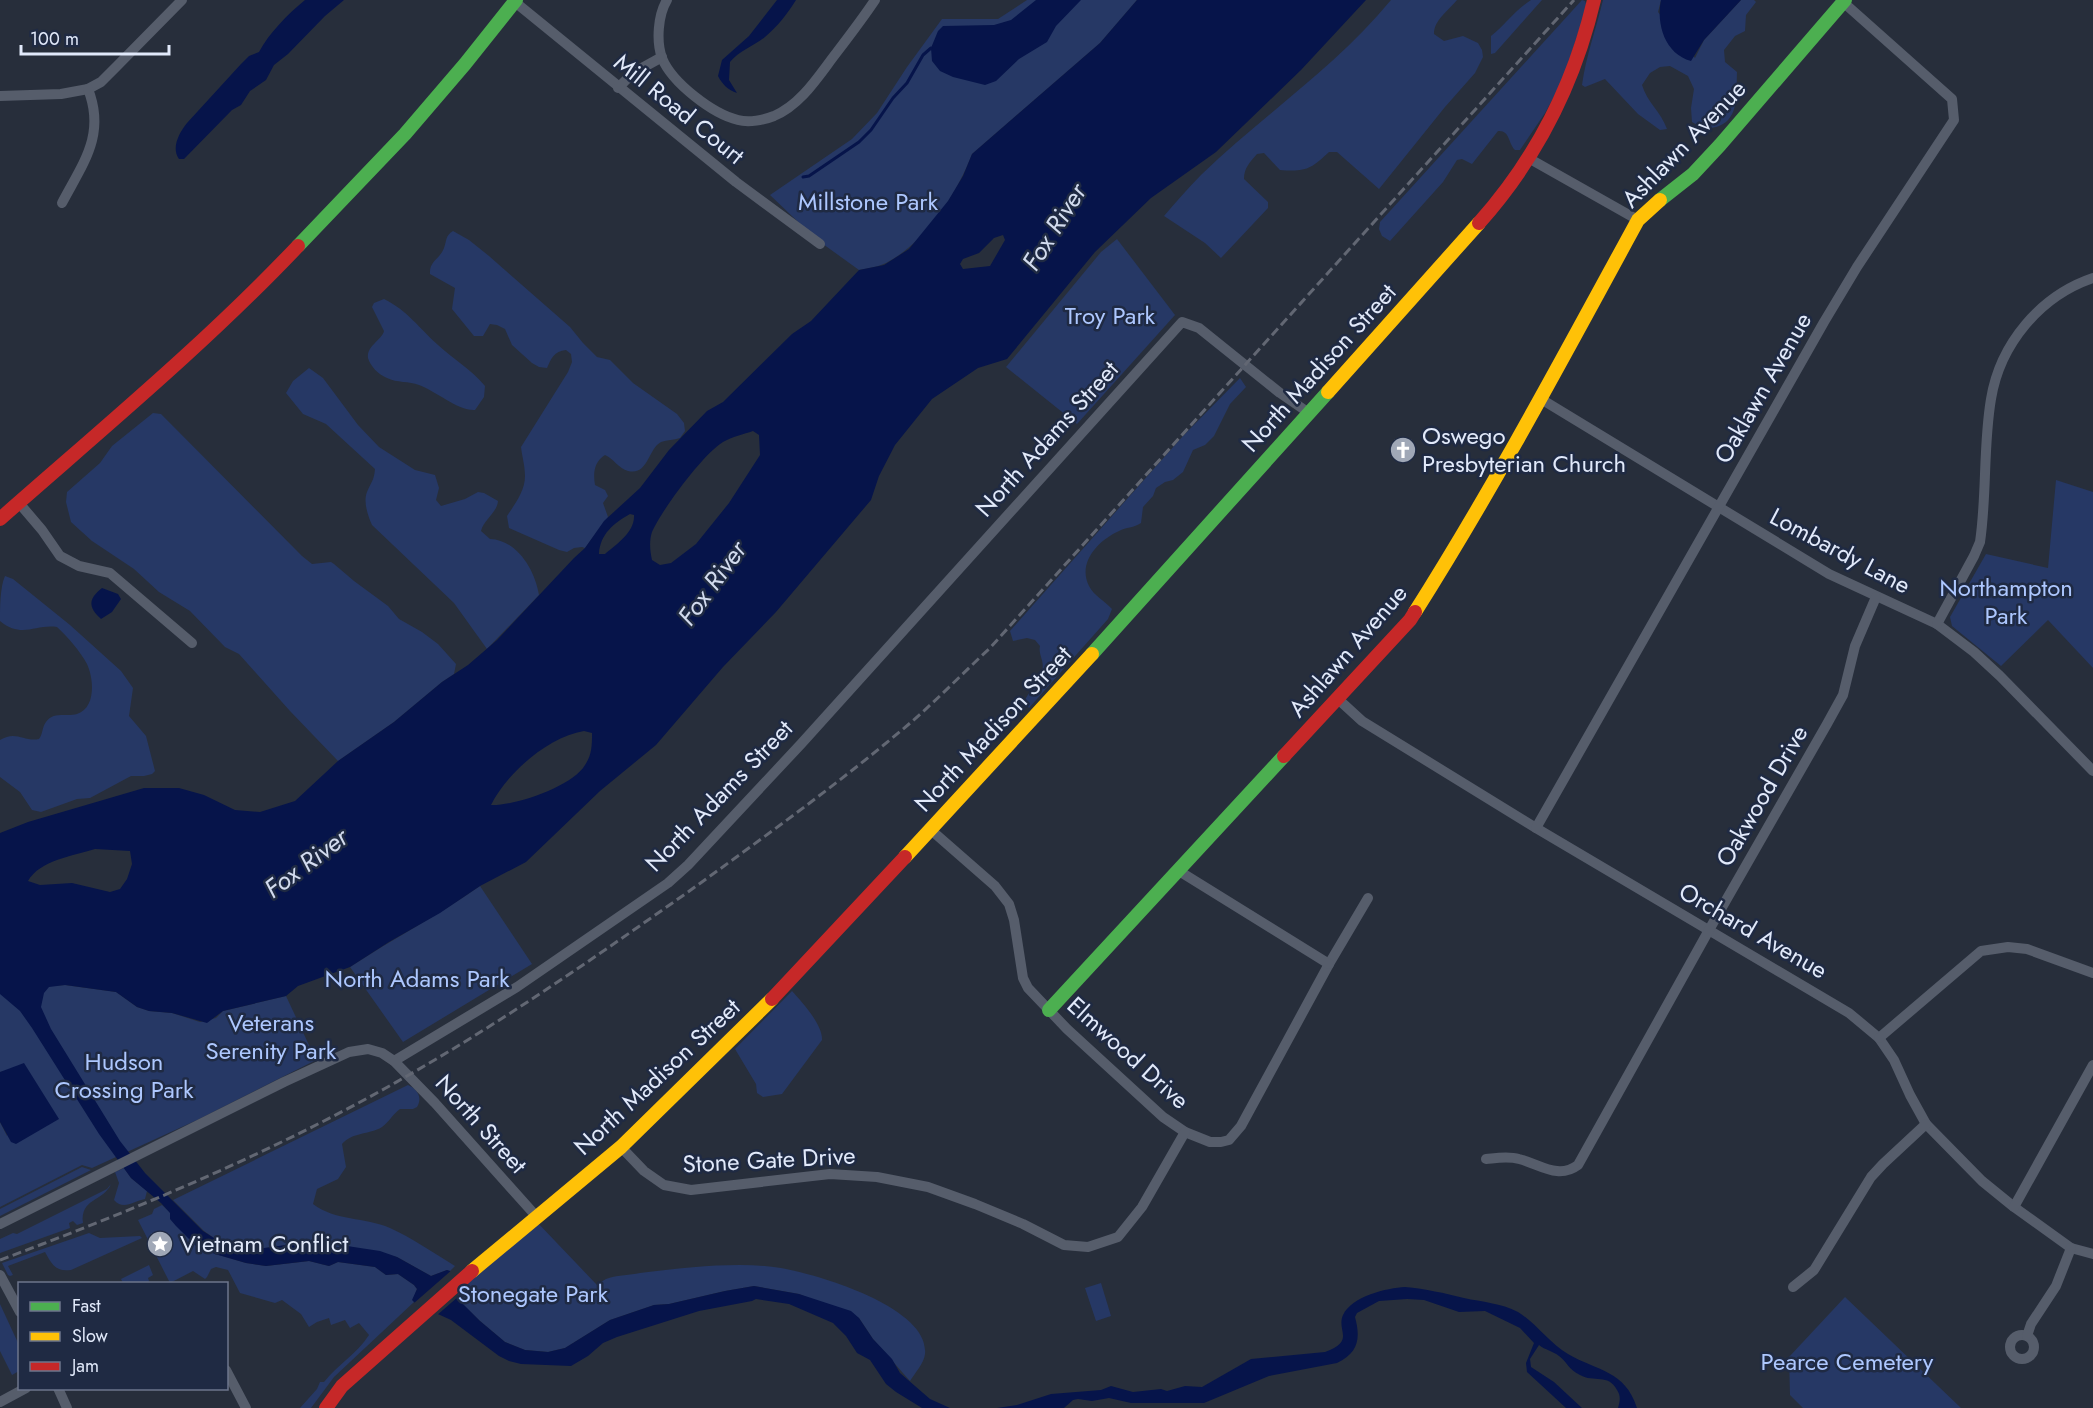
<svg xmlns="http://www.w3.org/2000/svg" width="2093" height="1408" font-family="Jost,sans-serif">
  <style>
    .green { fill: #263865 }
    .water { fill: #06144a; fill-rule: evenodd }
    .pier { fill: #272e3b }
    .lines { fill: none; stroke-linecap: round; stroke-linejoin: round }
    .stream { stroke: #06144a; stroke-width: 3 }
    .street { stroke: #565d6b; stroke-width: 10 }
    .fast { stroke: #4caf50; stroke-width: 14 }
    .slow { stroke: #ffc107; stroke-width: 14 }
    .jam { stroke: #c62828; stroke-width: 14 }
    .rail { stroke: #626773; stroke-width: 3; stroke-dasharray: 9 4.5; stroke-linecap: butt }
    .labels { text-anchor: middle; stroke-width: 5; stroke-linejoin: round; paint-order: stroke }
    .street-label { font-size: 24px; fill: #e1e9fa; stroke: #1f2a43 }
    .park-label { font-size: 24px; fill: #adc7fe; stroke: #1f2a43 }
    .poi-label { font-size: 24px; fill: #e1e9fa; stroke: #1f2a43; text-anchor: start }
    .water-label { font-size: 26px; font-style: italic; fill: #d2dbee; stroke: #1f2a43 }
  </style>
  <rect width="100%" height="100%" fill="#272e3b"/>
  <!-- green -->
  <g class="green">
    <path d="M1027,0H1137L1100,43L972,154C957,194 925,243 886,263C878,267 868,268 859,270L816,239L770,195L852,139L877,113L907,67L942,19H998Z"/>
    <path d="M1391,0H1457C1448,11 1434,20 1434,34L1444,41L1463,36L1478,43L1482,50L1483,57L1475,73L1445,107L1379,189L1337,152H1329C1311,169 1306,172 1280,170L1264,153L1257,154C1250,162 1244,168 1244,179L1268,202V208L1221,258L1205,243L1164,216C1176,202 1188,188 1201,175C1263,115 1336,67 1391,0Z"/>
    <path d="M1531,0H1542L1495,53L1491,54V36C1505,25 1515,10 1531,0Z"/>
    <path d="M1582,0L1585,1L1587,6L1562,82L1545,113L1520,150H1515C1508,143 1510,130 1498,131L1472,164L1462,159L1457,160L1443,182L1390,241L1382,236L1379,229L1380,222Z"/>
    <path d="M1603,0H1661L1658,12L1695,58L1704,40L1741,0H1754L1756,2L1746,15L1745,31L1735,36L1724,50L1725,62L1737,72C1736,91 1740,118 1719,126C1708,130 1701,128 1692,122L1691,108L1694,89L1688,76L1670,66L1660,67L1650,73L1642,85C1647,102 1661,112 1667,129L1660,130L1638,114L1605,79L1585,87L1582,85C1586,56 1596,29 1603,0Z"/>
    <path d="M453,231L469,240L489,256L570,327L583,343L597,357L610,360L633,383L677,414L684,423L685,431L680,438C674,440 667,440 661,442C648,449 648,476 628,471C619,469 613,458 605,455C594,462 593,473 595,485L605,490L608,496L603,503L608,517L585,548L582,547L574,548L567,552L559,550L509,528L507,516C515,504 525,491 525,476C525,466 522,456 521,447L568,372L572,362L571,354L566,350C554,351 551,359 547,368L539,367L532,363L512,345L505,329L497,325L490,324L483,336H474L452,309L455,288L430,274C429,261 440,259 444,248C447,240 445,236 453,231Z"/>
    <path d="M1117,239L1175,315L1077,424L1006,367L1101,252Z"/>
    <path d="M384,299C408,311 419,328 438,345C454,360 471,369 485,386L484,397L475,410C458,411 436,391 419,385C409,381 397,383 387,378C379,375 370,366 368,358C366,346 382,340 384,331L372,307L374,303Z"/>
    <path d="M309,368L323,378L358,425L379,447L415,470L435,475L439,488L436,500L441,506L465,499L478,492L484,493L498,501C497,513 484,519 481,531L490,539C517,540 535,570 539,595L487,649L454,603L372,525C368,516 363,502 367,492C371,482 374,481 375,469L326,424L303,414L286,393L293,381Z"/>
    <path d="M1240,378L1246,387L1230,404L1214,436L1205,445L1193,450L1183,472L1173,480L1165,482L1156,488L1153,496L1143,507L1141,523C1134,528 1126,527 1119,531C1099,540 1077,562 1089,586C1094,596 1105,601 1112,609L1108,619L1029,708L1024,702C1029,691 1039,682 1042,671C1045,661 1038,655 1040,646L1035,640L1027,638L1013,641L1010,631L1183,436Z"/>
    <path d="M153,413L161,414L302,556L312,564L331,562L334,564L354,581L388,606L399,619L422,632L438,644L456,664L454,674L442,682L394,722L338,761L290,711L239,654L225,647L190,611L159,592L134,569L92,541L71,522L66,502L67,492L100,463L112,446Z"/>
    <path d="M2056,480L2093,492V668L2048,620L2001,666L1952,626L1950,617L1986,554L2048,568Z"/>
    <path d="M5,576L13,579L70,625L121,671L133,688L129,716L146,736L155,771L152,774L144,776H131L90,798L77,799L41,812L32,810L20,792L0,777V740C16,730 24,742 39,739C43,734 42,727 46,722C53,711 67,717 77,714C96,708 94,679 87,664C80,651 68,637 57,627C35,624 22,639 0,621C0,608 0,587 5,576Z"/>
    <path d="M480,886L532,964L403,1042L350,967C393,939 438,915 480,886Z"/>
    <path d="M65,985L116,992L137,1007L149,1011L172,1013L200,1022L216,1018L223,1011L286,996L316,1060L197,1120L92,1168L82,1165L0,1207V1122L7,1136L5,1071L0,1072V990Z"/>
    <path d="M792,991C802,1002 823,1025 822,1040L782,1094L763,1097L757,1093L756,1084L735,1049Z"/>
    <path d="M408,1085C417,1089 423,1097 417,1107L413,1109H400C393,1114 389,1122 382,1127C369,1135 352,1132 342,1144L346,1167L338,1179L317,1189L313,1204C335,1221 365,1217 390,1228C412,1238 434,1253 455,1266L450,1271L447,1270L431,1276L397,1257L347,1246L322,1250L298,1245H286L244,1251L217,1240L204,1231L173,1200Z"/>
    <path d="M82,1167L91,1170L0,1216V1209Z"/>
    <path d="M124,1168L131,1178L147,1191L145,1199C133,1201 124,1211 114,1200L119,1183L115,1172Z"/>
    <path d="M111,1184C103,1202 80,1198 83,1223L77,1225L73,1221L69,1223L70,1228L0,1253V1239L13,1233L17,1234L107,1189Z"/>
    <path d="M162,1205L215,1254L246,1263L266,1266L309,1261L329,1266L338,1262L375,1267L386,1275L398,1274L414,1285L417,1289L413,1300L414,1302L334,1377L311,1408H300L317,1389L320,1382H324C337,1365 357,1354 369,1335L359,1323L350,1328L345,1320L331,1325L329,1318L317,1322L309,1327L301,1314L282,1300L275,1303L240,1293L228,1270L216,1267L211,1269L207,1277L205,1279L193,1271L170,1283L138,1220L152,1214L154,1209Z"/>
    <path d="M535,1220L597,1285C601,1282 605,1279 609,1278C618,1275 630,1275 640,1273C682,1268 739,1261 781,1268C816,1274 930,1307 925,1354C924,1363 915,1373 910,1381L873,1339L859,1318L799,1294L754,1286L725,1291L669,1304L654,1305L610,1320L565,1348L548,1352L525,1350L505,1342L480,1321L454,1296L455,1291Z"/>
    <path d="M89,1233L100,1238L140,1236L142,1238L71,1270C56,1272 52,1265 45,1252L8,1266L13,1275L10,1276L8,1275L2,1263Z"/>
    <path d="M149,1265L153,1275L148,1278L149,1281L148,1283H123L121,1279Z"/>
    <path d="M1101,1283L1111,1316L1096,1321L1085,1288Z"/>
    <path d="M1845,1297L1961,1408H1803L1790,1395L1789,1357Z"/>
    <path d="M0,1304L19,1345V1371L12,1375L0,1351Z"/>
  </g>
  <!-- water -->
  <g class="water">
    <path d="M305,0H344L325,16L288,54L274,65L266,80L250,91L241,105L232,110L184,159H179C171,148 179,133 187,123L241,64L249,56L259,52C269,33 288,14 305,0Z"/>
    <path d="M777,0H796C787,14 778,26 765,37C754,46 739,51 730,62L729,80L737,93C728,90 722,84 718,76L722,60L749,36Z"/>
    <path d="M1036,0H1081L1056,26L1047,42L1019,59L996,81L985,85L953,77L940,71L932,61L931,48L938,31L943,26L994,25L1011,20Z"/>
    <path d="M1137,0H1366L1301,70L1216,152L1151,198L1095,252L1007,359L978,368L932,399L895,445L879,476L871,500L776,612L723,667L656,745L600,791L526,862L480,886L440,913L389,942L350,967L298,986L286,996L223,1011L207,1023L172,1013L149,1011L137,1007L116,992L65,985L49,987L44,993L41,1007L51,1029L120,1141L145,1173L203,1231L217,1240L244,1251L286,1245H298L322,1250L347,1246L380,1251L397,1257L431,1276L447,1270L450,1271L457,1280L455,1296L480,1321L505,1342L525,1350L548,1352L565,1348L610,1320L654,1305L669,1304L725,1291L754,1286L799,1294L851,1311L859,1318L873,1339L892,1359L900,1373L930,1399L950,1408H922L896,1392L886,1384L870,1360L857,1353L846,1336L833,1323L789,1304L756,1299L752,1301L699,1311L617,1337L603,1343L588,1356L571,1366L521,1364L509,1361L499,1356L451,1320L416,1304L412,1300L417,1289L414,1285L398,1274L386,1275L375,1267L338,1262L329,1266L309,1261L266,1266L246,1263L215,1254L196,1246L176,1226L170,1219V1213L161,1203L131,1178L99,1134L32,1028L20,1011L0,994V833L28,822L144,788H179L204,795L235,810L260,812L295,801L338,761L394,722L442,682L468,665L497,640L574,558L585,548L604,521L640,488L669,450L707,411L723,402L792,334L811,321L859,270L884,265L909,249L948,201L963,176L972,154L1100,43ZM1003,235L1005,240L990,266L963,269L960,264L963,259L979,253L994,238ZM753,431L759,435L760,455L729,503L696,544L671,563L660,565L652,560C650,551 649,541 652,532C661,511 703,454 723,442C732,437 744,434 753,431ZM630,514L634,515C635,532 617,544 605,554H599C600,534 614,523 630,514ZM584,731L592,733C592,745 592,755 585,765C573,786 515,806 491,805C507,773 548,737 584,731ZM95,849L130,851L132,864L127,879L120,889L110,892L72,883L40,885L28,881C40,860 73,856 95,849Z"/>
    <path d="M1661,0H1741L1704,40L1691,61C1665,54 1656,24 1661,0Z"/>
    <path d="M102,588L118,594L121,599L112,612L101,619C88,607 88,599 102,588Z"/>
    <path d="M24,1063L59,1119L16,1144L11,1142L0,1122V1072Z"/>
    <path d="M1405,1287C1426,1289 1444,1293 1464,1298C1482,1302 1501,1303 1518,1312C1536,1323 1549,1343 1568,1354C1597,1371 1625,1370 1637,1408H1618C1620,1401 1621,1396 1617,1390C1608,1373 1594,1383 1580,1375C1568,1369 1568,1363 1559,1356C1553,1351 1545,1350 1539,1345L1530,1359L1531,1367L1554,1382L1582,1408H1566L1527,1372L1526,1363L1534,1343L1520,1328L1485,1311L1459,1312L1424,1300L1407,1299L1379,1301L1357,1313L1355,1317C1361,1339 1358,1353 1337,1363L1269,1376L1204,1403H1131L1109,1398L1092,1401L1078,1399L1073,1400L1064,1408H997L1017,1405L1051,1394L1101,1390L1111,1386L1133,1392L1161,1389L1167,1391L1185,1386L1202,1387L1251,1359L1325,1352C1356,1341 1336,1331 1343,1315C1352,1296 1387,1288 1405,1287Z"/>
  </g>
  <!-- pier -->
  <path class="pier" d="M453,1269L460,1280L457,1291L459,1296L436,1316L413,1304Z"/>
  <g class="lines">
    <!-- stream -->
    <path class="stream" d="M803,177L809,176L859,142L871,130L893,98L907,83L923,55L931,48"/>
    <!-- street -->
    <g class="street">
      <path d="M667,0C658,15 656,41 662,58C672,83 713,114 738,120C749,123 764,120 774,116C802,104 819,75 837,52C850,35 863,18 875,0"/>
      <path d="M515,2L736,182L820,244"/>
      <path d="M618,88L633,73L662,57"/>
      <path d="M0,96L61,94L88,89L101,82L117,66L182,0"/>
      <path d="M1530,159L1638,220"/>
      <path d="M62,203C83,163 106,135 88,89"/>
      <path d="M1541,399L1829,574L1937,624L1974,652L2000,676L2093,771"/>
      <path d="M19,503L42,530L60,556L79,566L110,573L192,643"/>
      <path d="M1937,624L1974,556L1980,542C1987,495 1983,446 1991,399C2000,344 2040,296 2093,278"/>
      <path d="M1338,699L1362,721L1536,828L1849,1013L1879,1038L1894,1060L1910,1095L1926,1124L1982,1181L2014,1207L2071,1248L2093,1254"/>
      <path d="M1536,828L1824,322L1857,267L1954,120L1952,99L1843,2"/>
      <path d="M931,830L995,886L1009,904L1014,920L1023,978L1028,988L1067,1029L1163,1117L1185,1132L1210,1142H1221L1229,1140L1241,1126L1329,964L1368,898"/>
      <path d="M1179,871L1329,964"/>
      <path d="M1879,1038L1981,951L2008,947L2027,949L2093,973"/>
      <path d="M394,1061L517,987L668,883L688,865L801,744L1182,322L1199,328L1280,393L1309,413"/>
      <path d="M621,1147L644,1171L664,1185L691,1190L830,1174L877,1177L928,1187L975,1204L1023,1224L1064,1245L1088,1247L1118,1237L1142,1207L1185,1132"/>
      <path d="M1486,1159C1497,1158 1508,1156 1519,1159C1540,1164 1558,1180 1578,1165L1709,930L1827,724L1843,695L1855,646L1876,597"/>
      <path d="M2014,1207L2093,1065"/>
      <path d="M0,1224L284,1082L349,1052L368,1049L382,1053L394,1061L435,1103L536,1216"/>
      <path d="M0,1275L20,1312"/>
      <path d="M1793,1287L1814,1270L1871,1177L1883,1164L1926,1124"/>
      <circle cx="2022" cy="1347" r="12"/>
      <path d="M2027,1336L2031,1324L2056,1286L2071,1248"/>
      <path d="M226,1370L246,1408"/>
      <path d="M58,1388L67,1408"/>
      <path d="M0,1402L26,1388"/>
    </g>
    <!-- fast -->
    <g class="fast">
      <path d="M1660,200L1693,174L1720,145L1845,0"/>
      <path d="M298,246L405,134L465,64L516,0"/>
      <path d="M1092,654L1328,392"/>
      <path d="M1049,1010L1284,756"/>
    </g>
    <!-- slow -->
    <g class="slow">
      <path d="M1328,392L1479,223"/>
      <path d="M1415,612C1496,484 1566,352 1638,220L1660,200"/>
      <path d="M905,857L1092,654"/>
      <path d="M472,1271L621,1147L772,999"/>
    </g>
    <!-- jam -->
    <g class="jam">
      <path d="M1479,223C1537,158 1574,85 1594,0"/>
      <path d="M0,519C101,430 205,344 298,246"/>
      <path d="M1284,756L1410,620L1415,612"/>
      <path d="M772,999L905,857"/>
      <path d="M326,1408L342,1386L472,1271"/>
    </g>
    <!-- rail -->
    <path class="rail" d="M0,1260C140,1208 278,1150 407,1076C505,1020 597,956 688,892C763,838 838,784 909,724C937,700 963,673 990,648L1574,0"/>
  </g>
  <!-- icons -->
  <defs>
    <g id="church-disc" transform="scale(1.35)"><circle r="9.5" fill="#a0a8b7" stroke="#1f2a43"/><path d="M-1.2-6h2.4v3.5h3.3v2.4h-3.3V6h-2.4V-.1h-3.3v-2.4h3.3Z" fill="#fff"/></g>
    <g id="sight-disc" transform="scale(1.35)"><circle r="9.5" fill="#a0a8b7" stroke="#1f2a43"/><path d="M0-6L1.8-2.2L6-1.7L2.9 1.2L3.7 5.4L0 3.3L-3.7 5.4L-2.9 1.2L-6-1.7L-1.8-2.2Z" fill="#fff"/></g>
  </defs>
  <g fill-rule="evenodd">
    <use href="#church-disc" x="1403" y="450"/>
    <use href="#sight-disc" x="160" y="1244"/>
  </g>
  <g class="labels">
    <!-- street labels -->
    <g class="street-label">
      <text transform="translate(679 109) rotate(39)" y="8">Mill Road Court</text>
      <text transform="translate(1684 144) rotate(-46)" y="8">Ashlawn Avenue</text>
      <text transform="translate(1319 368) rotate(-48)" y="8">North Madison Street</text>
      <text transform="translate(1763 388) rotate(-60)" y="8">Oaklawn Avenue</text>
      <text transform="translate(1047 439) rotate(-48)" y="8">North Adams Street</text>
      <text transform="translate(1840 551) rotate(28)" y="8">Lombardy Lane</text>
      <text transform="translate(1348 651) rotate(-49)" y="8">Ashlawn Avenue</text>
      <text transform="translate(993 729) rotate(-47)" y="8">North Madison Street</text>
      <text transform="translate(719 796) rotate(-46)" y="8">North Adams Street</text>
      <text transform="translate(1762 796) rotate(-60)" y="8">Oakwood Drive</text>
      <text transform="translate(1753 931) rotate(30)" y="8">Orchard Avenue</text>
      <text transform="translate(1128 1053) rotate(42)" y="8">Elmwood Drive</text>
      <text transform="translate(657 1077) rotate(-43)" y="8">North Madison Street</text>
      <text transform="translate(481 1124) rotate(48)" y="8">North Street</text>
      <text transform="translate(769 1160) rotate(-3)" y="8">Stone Gate Drive</text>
    </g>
    <!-- park labels -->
    <g class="park-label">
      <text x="868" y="210">Millstone Park</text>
      <text x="1110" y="324">Troy Park</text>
      <text x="2006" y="596">Northampton<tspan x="2006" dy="28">Park</tspan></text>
      <text x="417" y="987">North Adams Park</text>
      <text x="271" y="1031">Veterans<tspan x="271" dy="28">Serenity Park</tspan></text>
      <text x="124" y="1070">Hudson<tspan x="124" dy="28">Crossing Park</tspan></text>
      <text x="533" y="1302">Stonegate Park</text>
      <text x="1847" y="1370">Pearce Cemetery</text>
    </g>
    <!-- poi labels -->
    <g class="poi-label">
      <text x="1422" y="444">Oswego<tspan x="1422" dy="28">Presbyterian Church</tspan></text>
      <text x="180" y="1252">Vietnam Conflict</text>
    </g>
    <!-- water labels -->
    <g class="water-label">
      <text transform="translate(1054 227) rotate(-58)" y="9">Fox River</text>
      <text transform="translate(712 583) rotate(-54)" y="9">Fox River</text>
      <text transform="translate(306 863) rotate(-37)" y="9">Fox River</text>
    </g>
  </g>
  <!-- legend -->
  <rect x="18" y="1282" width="210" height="108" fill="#1f2a43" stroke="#6d768c" stroke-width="1.5"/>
  <rect x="30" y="1302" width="30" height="9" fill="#4caf50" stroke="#6d768c" stroke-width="1.5"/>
  <text x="72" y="1312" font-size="18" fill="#e1e9fa">Fast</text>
  <rect x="30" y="1332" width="30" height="9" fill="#ffc107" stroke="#6d768c" stroke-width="1.5"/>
  <text x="72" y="1342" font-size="18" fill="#e1e9fa">Slow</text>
  <rect x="30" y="1362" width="30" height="9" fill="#c62828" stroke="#6d768c" stroke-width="1.5"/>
  <text x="72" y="1372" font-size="18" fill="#e1e9fa">Jam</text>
  <!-- scale -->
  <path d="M21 45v9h148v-9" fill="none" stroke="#e1e9fa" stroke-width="3"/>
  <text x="30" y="45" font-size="18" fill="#e1e9fa" stroke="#1f2a43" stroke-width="4.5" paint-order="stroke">100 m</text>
</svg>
